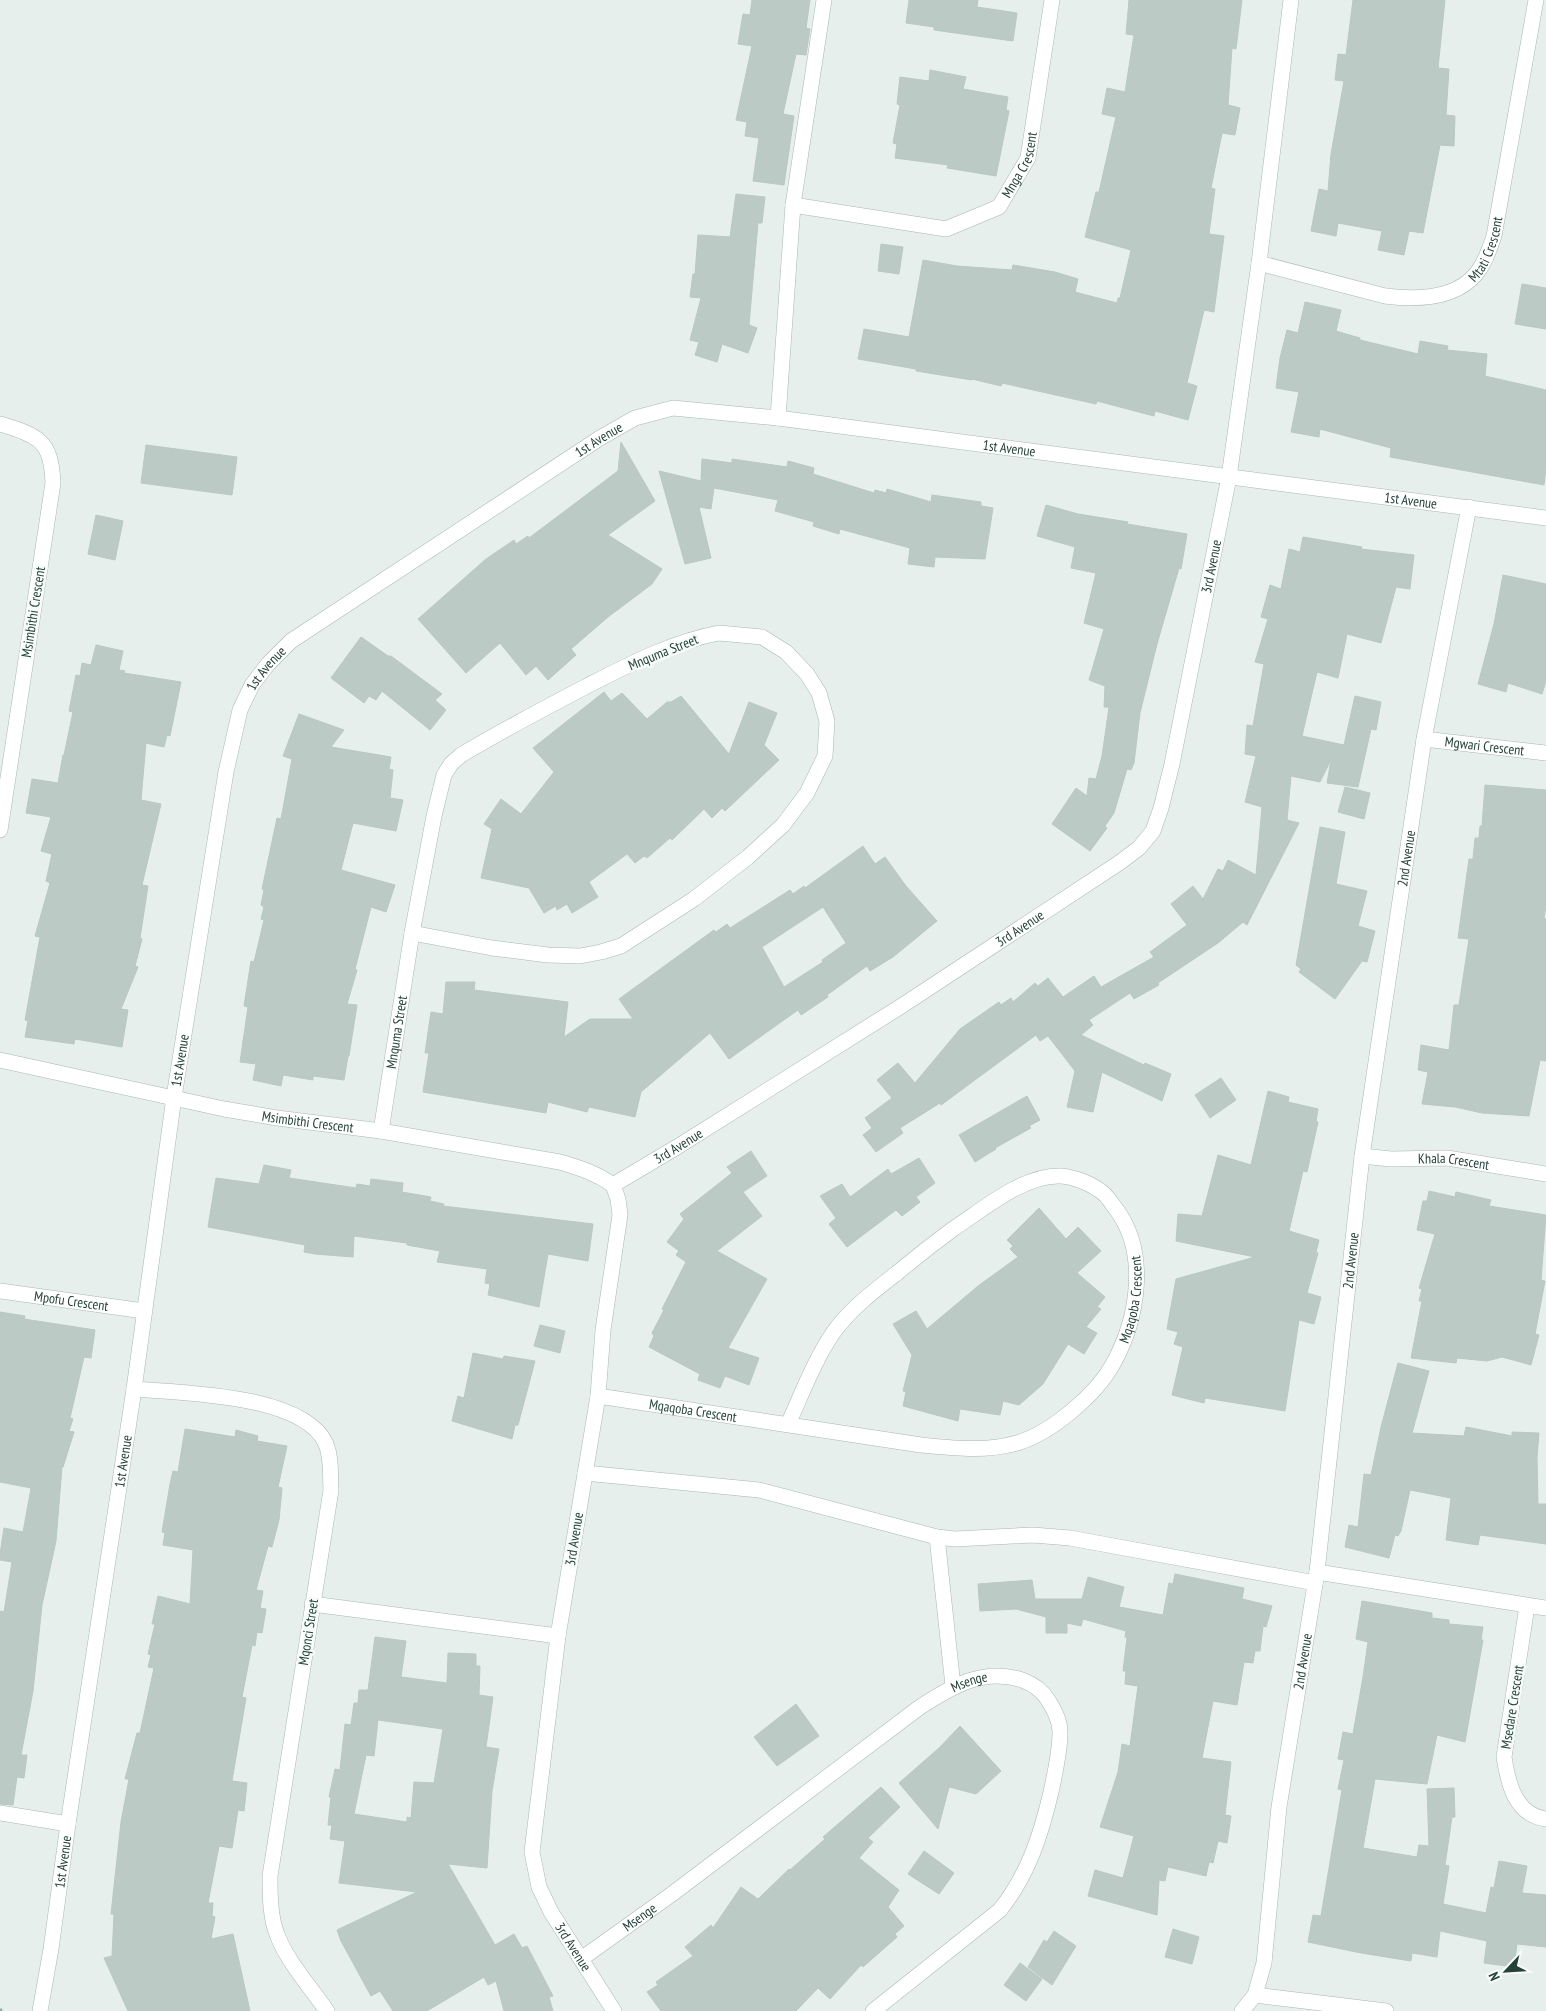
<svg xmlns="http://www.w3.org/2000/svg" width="1546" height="2011" font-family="'PT Sans Narrow',sans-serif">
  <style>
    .building { fill: #bbcac4; stroke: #b8c9c2; fill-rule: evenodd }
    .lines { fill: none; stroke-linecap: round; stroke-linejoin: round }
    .street-casing { stroke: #a8b8b2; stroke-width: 16 }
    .path { stroke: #86b3a5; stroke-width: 3; stroke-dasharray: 2.5 4; stroke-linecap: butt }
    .street { stroke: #fff; stroke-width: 15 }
    .labels { text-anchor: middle; stroke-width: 5; stroke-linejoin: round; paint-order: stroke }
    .street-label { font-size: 14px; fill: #24423a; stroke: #f7fbf9 }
  </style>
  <rect width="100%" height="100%" fill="#e6efeb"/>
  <!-- building -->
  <g class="building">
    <path d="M752,0H810L806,28L810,29L806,55L796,54L783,114L794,116L784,185L753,181L759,138L745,136L747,122L736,120L752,46L738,44L743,14L750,15Z"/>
    <path d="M909,0H978L977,7L1017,13L1013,41L934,30V27L906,23Z"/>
    <path d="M1129,0H1242L1236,49L1232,48L1228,105L1240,108L1235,135L1222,133L1211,188L1215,189L1209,234L1224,236L1214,312L1204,310L1187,383L1197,386L1188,420L1155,411L1154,416L1097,401L1096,404L1002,383L1001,386L972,379V380L916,371V369L858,359L864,329L909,337L923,260L957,266L1012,270L1013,265L1055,272L1078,279L1075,292L1117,303L1118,298H1120L1131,250L1085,237L1096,192H1099L1116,117L1102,114L1107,88L1125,92L1134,35L1126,34Z"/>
    <path d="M1353,0H1445L1438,68L1449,69L1446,115L1455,116L1454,146L1440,145L1423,233L1409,231L1404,255L1378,250L1382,231L1338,223L1336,236L1311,231L1319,189L1328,191L1331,154L1344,81L1335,80L1338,54L1346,55Z"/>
    <path d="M930,70L966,77L963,89L1008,97L1006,110L1009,111L996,176L947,168L948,165L895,158L897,144L893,143L900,105L897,104L900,77L929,81Z"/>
    <path d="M736,194L765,197L762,223H758L749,325L757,328L748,353L722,344L717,362L695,355L699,342L690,340L701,298L690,297L693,274H695L698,235L730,237Z"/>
    <path d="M881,244L903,247L899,274L878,271Z"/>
    <path d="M1522,284L1546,288V329L1515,324Z"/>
    <path d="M1305,302L1341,310L1336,331L1360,338V340L1418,354L1420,341L1448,346L1447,350L1487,354L1485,376L1546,390V468L1544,485L1390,457L1391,448L1320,429L1319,437L1291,432L1299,392L1276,388L1280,358L1287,330L1298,333Z"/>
    <path d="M621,442L655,501L608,535L662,569L652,584L608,617L571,649L576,655L548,680L536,666L526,675L500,643L466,673L418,619L486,559L514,540L516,544L528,536L529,538L618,471Z"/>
    <path d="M146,445L237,457L232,495L141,483Z"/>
    <path d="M702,459L732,463V459L787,467L788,461L814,468L813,474L874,493L875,490L886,493L887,489L931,502L932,495L981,502V506L993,508L985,559L935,557L934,567L908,564L910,548L840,529L839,534L813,526L814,522L775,511L778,500L714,488L711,509L699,507L711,558L685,564L659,471L701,481Z"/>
    <path d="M1046,505L1078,514L1128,522L1127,524L1187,534L1181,569L1179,568L1157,644L1140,713L1134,763L1131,770L1127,769L1114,813L1105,826L1107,828L1090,851L1052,824L1076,788L1087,796L1089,778L1096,779L1102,756L1109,707H1104L1105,686L1089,680L1104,629L1084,623L1096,573L1071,568L1075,547L1037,536Z"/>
    <path d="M96,515L123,521L115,560L88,554Z"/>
    <path d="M1303,537L1362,547L1361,549L1414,555L1410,589L1396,587L1381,643L1347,634L1338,678L1317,672L1302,736L1344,745L1355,696L1381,702L1376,730L1371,729L1358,787L1327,783L1331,760L1320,782L1291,776L1287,820L1299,823L1247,925L1243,922L1218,943L1158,983L1159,985L1134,999L1130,993L1089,1020L1093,1025L1081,1035L1144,1065L1145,1063L1171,1074L1162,1101L1102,1072L1093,1112L1067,1107L1075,1071L1048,1036L1040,1041L1036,1035L941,1105L940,1103L900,1128L903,1133L876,1152L863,1135L872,1128L865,1118L892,1098L877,1080L898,1063L915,1083L960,1029L999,1002L1001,1005L1011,998L1013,1002L1035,983L1038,986L1048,978L1063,997L1094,976L1101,987L1154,957L1150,952L1187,925L1171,904L1193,886L1203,899L1218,869L1223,871L1228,860L1256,875L1262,807L1245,802L1256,756L1245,754L1247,725L1253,726L1264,664L1255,662L1268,619L1261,617L1270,585L1281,589L1289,549L1300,552Z"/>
    <path d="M1503,575L1546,584V681L1542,694L1508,683L1506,692L1478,684L1494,624Z"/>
    <path d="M361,637L388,656H391L442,694L435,700L446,710L430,730L382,691L376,700L369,696L364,703L331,678Z"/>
    <path d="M96,645L123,651L119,670L125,671L124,673L181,682L170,736L167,735L164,747L146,743L141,800L161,804L142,885L148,886L140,938L142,939L135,966L138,967L121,1009L128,1010L122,1047L75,1039L74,1044L25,1037L28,1021L25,1020L40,937L35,936L50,883L46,881L52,854L41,851L51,817L26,813L32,779L58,783L63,755H64L73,712L69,711L76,675L80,676L82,663L91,665Z"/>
    <path d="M604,692L611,701L622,693L647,719L667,702H671L681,696L729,754L749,702L777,713L764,745L779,760L725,811L722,808L712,818L704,809L672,840L670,838L647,858L644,856L635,863L627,854L589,882L598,897L572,913L567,904L557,910L556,906L544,913L529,888L481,878L492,829L484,824L501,799L521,814L554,772L533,748Z"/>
    <path d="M299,714L344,730L331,747L391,757L389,769L393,770L390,798L403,800L396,831L353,823L341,870L395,885L386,912L371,907L355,969L357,970L347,1004L357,1005L349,1056H348L344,1080L313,1076V1080L283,1075L281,1086L253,1080L256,1064L240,1062L248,1007L244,1006L251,961L254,962L264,920L261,919L264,907L261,905L264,890L262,889L277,818L281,819L292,759L283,756Z"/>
    <path d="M1485,785L1546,790V906L1544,918L1546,919V1061L1540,1060L1529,1116L1482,1113L1455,1107L1422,1104L1428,1072L1418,1070L1421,1045L1449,1050L1454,1005H1459L1469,939L1458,938L1469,859H1473L1475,838H1479L1480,826H1482Z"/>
    <path d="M1345,787L1370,793L1364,819L1338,812Z"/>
    <path d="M1320,827L1345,832L1336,884L1367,891L1358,926L1375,931L1367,962L1362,961L1335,999L1299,972L1301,969L1296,965Z"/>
    <path d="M863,846L875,864L885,857L906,886L937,921L893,957L870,971L867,966L827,995L828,997L801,1015L798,1010L729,1059L710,1033L641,1092L635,1117L589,1107L587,1112L548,1102L546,1113L423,1092L429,1053H425L431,1012L443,1014L446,982H475L474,990L568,1002L564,1037L590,1019H633L619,999L714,930L716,932L727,924L730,928L790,890L793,894L804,886L805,888ZM823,907L846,943L822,960L823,962L784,987L762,947Z"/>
    <path d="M1221,1078L1236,1100L1210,1118L1195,1095Z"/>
    <path d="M1268,1091L1289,1097L1288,1102L1318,1109L1316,1121L1318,1122L1307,1172L1303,1171L1289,1231L1319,1240L1316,1252L1318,1253L1307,1293L1321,1297L1314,1324L1299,1320L1285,1411L1205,1398L1204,1403L1172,1395L1183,1347L1174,1344L1178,1332L1167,1329L1176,1279L1255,1257L1176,1241L1178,1214L1202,1216L1218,1155L1251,1165Z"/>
    <path d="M1027,1096L1040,1120L1029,1126L1031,1128L995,1148L996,1149L975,1162L959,1135Z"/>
    <path d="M751,1151L767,1176L743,1192L762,1216L717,1251L767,1279L728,1348L759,1358L749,1385L725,1376L720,1388L698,1380L700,1374L649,1347L654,1336L652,1333L664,1310L662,1309L686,1262L676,1255L679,1251L667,1242L684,1219L680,1214L732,1173L727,1167Z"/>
    <path d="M919,1158L935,1183L916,1197L920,1202L902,1216L896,1210L847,1247L829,1224L836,1218L820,1196L842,1184L850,1197L888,1169L891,1174Z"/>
    <path d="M264,1165L291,1170L289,1178L356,1188L357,1184L370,1186L371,1179L403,1183L402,1192L431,1197L430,1201L444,1204L443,1206L593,1224L588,1261L548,1254L539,1307L488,1295L490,1284L485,1283L487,1269L437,1262L440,1251L407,1245V1243L354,1236L353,1257L315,1254L304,1252L305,1245L208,1227L216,1178L259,1184Z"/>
    <path d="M1429,1191L1455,1197L1456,1192L1491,1200L1489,1206L1546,1215L1541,1280L1545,1281L1535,1334L1539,1335L1531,1365L1502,1357L1487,1361L1457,1358L1456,1363L1411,1358L1422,1301H1419L1422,1289L1419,1288L1435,1234L1417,1230L1423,1201H1427Z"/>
    <path d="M1039,1208L1066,1239L1078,1227L1101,1251L1077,1273L1105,1297L1097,1307L1101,1309L1086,1327L1097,1333L1084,1354L1068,1344L1043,1384L1019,1405L1003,1401L1000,1415L960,1409L958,1421L903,1406L906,1392L903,1391L912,1355L893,1324L916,1311L927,1329L978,1286L1018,1257L1010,1249L1013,1246L1007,1240Z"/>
    <path d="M0,1312L25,1316L24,1319L95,1330L91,1358L84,1357L70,1418L73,1419L69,1431L74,1432L63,1467H62L56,1541L42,1605L33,1691L21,1755H27L24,1778L17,1777L13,1805L0,1804V1611L4,1612L12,1562L0,1560V1554L4,1528L23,1532L31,1488L0,1482Z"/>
    <path d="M540,1325L565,1331L560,1353L534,1346Z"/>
    <path d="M473,1353L503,1359L504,1356L535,1361L518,1425H515L512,1439L452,1421L458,1396L464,1398Z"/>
    <path d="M1398,1363L1429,1371L1412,1433L1464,1436L1466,1427L1512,1436V1432L1539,1433L1537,1457L1538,1504H1546V1544L1480,1535L1478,1545L1446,1540L1451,1498L1410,1490L1401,1531L1398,1536L1395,1535L1389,1558L1345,1547L1349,1525L1358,1527L1364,1474L1371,1475L1381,1427Z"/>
    <path d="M185,1429L235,1437L236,1430L258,1436L257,1441L287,1446L278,1487L282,1488L279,1520L272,1547L268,1546L256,1590L263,1591L260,1608L266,1609L262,1633L257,1632L255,1646L252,1645L242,1697L246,1698L232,1781L247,1783L244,1811L238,1810L232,1848L219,1846L208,1903H213L212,1916L215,1917L211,1939L233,1934L250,2011H128L104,1958L112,1956L114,1914H111L121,1822L129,1779H125L137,1733H140L154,1668L148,1667L151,1655L148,1654L155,1624H152L158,1596L190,1604L193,1550L163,1545L165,1533L162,1532L170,1484L173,1471L178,1472Z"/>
    <path d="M1175,1574L1244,1588L1242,1599L1272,1606L1266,1627L1263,1626L1260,1651H1255L1253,1663L1244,1662L1237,1705L1213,1701L1202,1758L1231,1762L1225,1815L1231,1816L1227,1843L1218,1841L1213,1863L1209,1862L1206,1876L1168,1867L1165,1881L1159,1880L1157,1915L1088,1896L1095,1870L1123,1878L1134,1836L1100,1827L1118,1772L1122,1744L1130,1746L1138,1686L1125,1684L1126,1671H1123L1127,1638L1125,1637L1126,1631L1083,1619L1081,1626L1067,1623V1633H1046V1617L1016,1609L980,1611L978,1584L1032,1580L1035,1599H1082L1088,1577L1124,1587L1119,1607L1163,1615L1169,1583L1173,1584Z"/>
    <path d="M1362,1601L1432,1613V1618L1449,1620V1624L1483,1627L1481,1640H1483L1465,1742L1437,1735L1427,1784L1375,1779L1363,1848L1417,1857L1419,1845L1429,1846L1427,1789L1454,1788L1455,1817H1452L1445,1865L1449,1866L1443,1904L1486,1913L1491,1887L1494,1888L1499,1861L1527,1866L1522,1893L1546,1895V1947L1517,1944L1514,1967L1484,1963L1487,1941L1440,1931L1437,1957L1412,1953L1411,1961L1361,1953L1308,1942L1313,1915L1321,1916L1342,1790L1338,1789L1344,1760L1338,1759L1343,1732L1353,1734L1363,1677L1368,1642L1356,1639Z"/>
    <path d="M375,1637L406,1641L401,1677L447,1683L448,1653L476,1654V1666H480L479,1695L493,1697L486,1747L499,1749L492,1791L487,1868L448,1864L495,1945L514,1934L522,1948L527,1946L553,1996L549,1997L553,2011H504L496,1981L488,1985L484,1977L427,2011H393L380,1991L371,1996L341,1941L337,1930L417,1892L339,1883L345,1841L330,1839L332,1825H328L331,1797H329L335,1769L340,1770L345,1724L351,1725L354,1703H358L359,1690H368ZM378,1720L443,1729L434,1783L414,1782L411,1818L407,1817V1822L354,1814L366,1755L374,1756Z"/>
    <path d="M796,1704L819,1736L777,1766L754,1737Z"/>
    <path d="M960,1726L1001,1771L976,1794L949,1787L938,1829L899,1783L939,1748Z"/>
    <path d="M881,1787L900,1807L868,1838L873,1842L859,1858L899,1890L888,1907L904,1926L895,1934L897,1937L863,1967L861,1965L830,1999L818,1988L796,2011H661L647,1992L658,1985L656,1982L693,1956L685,1947L711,1925L713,1928L741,1887L758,1899L789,1869L790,1870L825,1839L823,1837Z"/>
    <path d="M924,1851L954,1873L939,1894L908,1874Z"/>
    <path d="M1173,1929L1199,1937L1192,1964L1165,1957Z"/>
    <path d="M1054,1931L1076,1946L1052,1985L1028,1967L1044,1940L1047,1942Z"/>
    <path d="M1020,1963L1042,1979L1026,2001L1004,1985Z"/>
  </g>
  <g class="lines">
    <!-- street casing -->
    <g class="street-casing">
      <g id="street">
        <path id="s1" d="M793,205L946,229L999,207L1028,158L1052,0"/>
        <path id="s2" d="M1259,263L1385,296C1416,300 1454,300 1476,274C1485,263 1489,250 1494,236L1536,0"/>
        <path d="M778,418L793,205L824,0"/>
        <path d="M0,424C39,436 51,440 53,483L0,830"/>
        <path d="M719,633L762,637L786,652L807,674L819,693L827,721L825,756L807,793L783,825L748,857L694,899L621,946L601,952L580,956L548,955L492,948L412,933L434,816L444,775L451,764L461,755C501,731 543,709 585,687C628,665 671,642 719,633Z"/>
        <path id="s3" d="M1424,739L1546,753"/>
        <path id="s4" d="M0,1060L224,1109L277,1118L381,1131L560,1162C580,1168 596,1173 613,1185"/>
        <path id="s5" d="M381,1131L412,933"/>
        <path id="s6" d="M1362,1156L1391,1159L1447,1158L1546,1174"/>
        <path id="s7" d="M613,1185L677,1147L903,1005L1119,863L1139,848L1153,831L1161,808L1172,764L1229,477L1259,263L1291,0"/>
        <path id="s8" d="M613,1185L618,1199L620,1215L603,1330L598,1396L558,1636L532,1852L539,1887L551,1912L614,2011"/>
        <path id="s9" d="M0,1291L144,1311"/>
        <path d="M134,1389C181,1393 304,1394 326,1444C332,1459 330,1475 331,1490L270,1876C270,1896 270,1918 278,1937C288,1962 311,1988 327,2011"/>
        <path id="s10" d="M598,1396L921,1445C953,1448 986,1452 1017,1443C1051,1433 1096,1395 1113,1364C1138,1319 1149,1253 1116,1209C1112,1204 1108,1197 1103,1193C1092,1184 1075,1177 1061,1176C1024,1174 982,1210 953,1229C934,1243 915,1258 897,1273C874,1291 850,1309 833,1333C814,1361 802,1394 788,1424"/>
        <path d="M585,1473L759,1490L937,1537L955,1539L1033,1535L1070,1538L1315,1583"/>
        <path d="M937,1537L953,1686"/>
        <path d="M1317,1572L1546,1608"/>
        <path d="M312,1604L558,1636"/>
        <path d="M1527,1606L1504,1757C1508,1783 1515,1815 1546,1819"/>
        <path d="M0,1813L68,1824"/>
        <path id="s11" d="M581,1959L672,1894L920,1707C951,1687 983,1667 1022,1680C1033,1684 1042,1690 1048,1700C1054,1709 1060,1721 1060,1732C1060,1752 1055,1773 1051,1792C1041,1835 1028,1875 1000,1910L873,2011"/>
        <path d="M1255,1995L1386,2011"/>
        <path id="s12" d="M40,2011L51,1949L68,1824L134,1389L174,1097L226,772L240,710L252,685L268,664L291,641L600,438L635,418L673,408L778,418L1546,518"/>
        <path id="s13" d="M1242,2011L1255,1995L1264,1963L1279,1807L1317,1572L1362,1156L1424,739L1469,507"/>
      </g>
    </g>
    <!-- path -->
    <path class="path" d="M0,2009L2,2011"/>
    <!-- street -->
    <use href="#street" class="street"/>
  </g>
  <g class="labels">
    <!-- street labels -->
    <g class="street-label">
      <text dy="5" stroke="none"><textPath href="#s1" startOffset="260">Mnga Crescent</textPath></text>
      <text dy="5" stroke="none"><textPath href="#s2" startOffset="255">Mtati Crescent</textPath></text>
      <text dy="5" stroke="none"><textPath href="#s12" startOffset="1771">1st Avenue</textPath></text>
      <text dy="5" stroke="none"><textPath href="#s12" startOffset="2191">1st Avenue</textPath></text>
      <text dy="5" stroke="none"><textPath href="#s12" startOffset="2596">1st Avenue</textPath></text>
      <text dy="5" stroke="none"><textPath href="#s7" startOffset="918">3rd Avenue</textPath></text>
      <text transform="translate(33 612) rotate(-81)" y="5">Msimbithi Crescent</text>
      <text transform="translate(663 652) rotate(-22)" y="5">Mnquma Street</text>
      <text dy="5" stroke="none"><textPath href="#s12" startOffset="1366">1st Avenue</textPath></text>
      <text dy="5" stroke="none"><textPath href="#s3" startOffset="61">Mgwari Crescent</textPath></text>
      <text dy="5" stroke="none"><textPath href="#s13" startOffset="1168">2nd Avenue</textPath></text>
      <text dy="5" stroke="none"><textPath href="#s7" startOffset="481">3rd Avenue</textPath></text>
      <text dy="5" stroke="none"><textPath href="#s5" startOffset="100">Mnquma Street</textPath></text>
      <text dy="5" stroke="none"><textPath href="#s12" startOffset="961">1st Avenue</textPath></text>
      <text dy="5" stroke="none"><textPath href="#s4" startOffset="314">Msimbithi Crescent</textPath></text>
      <text dy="5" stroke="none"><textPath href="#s7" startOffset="76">3rd Avenue</textPath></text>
      <text dy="5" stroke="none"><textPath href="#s6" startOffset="92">Khala Crescent</textPath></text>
      <text dy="5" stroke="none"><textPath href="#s13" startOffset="762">2nd Avenue</textPath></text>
      <text dy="5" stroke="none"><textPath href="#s10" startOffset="618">Mqaqoba Crescent</textPath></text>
      <text dy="5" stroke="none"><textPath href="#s9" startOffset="72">Mpofu Crescent</textPath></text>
      <text dy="5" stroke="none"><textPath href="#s10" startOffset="96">Mqaqoba Crescent</textPath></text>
      <text dy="5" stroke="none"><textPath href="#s12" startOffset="556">1st Avenue</textPath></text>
      <text transform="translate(574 1539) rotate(-81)" y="5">3rd Avenue</text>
      <text transform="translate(308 1632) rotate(-81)" y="5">Mqonci Street</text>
      <text dy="5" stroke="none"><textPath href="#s13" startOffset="358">2nd Avenue</textPath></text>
      <text dy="5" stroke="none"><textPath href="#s11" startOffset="478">Msenge</textPath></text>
      <text transform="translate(1512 1707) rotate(-81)" y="5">Msedare Crescent</text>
      <text dy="5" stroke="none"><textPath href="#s12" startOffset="151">1st Avenue</textPath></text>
      <text dy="5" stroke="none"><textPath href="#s11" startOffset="72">Msenge</textPath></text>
      <text dy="5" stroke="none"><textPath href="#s8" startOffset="779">3rd Avenue</textPath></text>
    </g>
  </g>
  <!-- north arrow -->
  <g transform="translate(1506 1971) rotate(245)" stroke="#f7fbf9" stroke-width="4" paint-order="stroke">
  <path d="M0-4L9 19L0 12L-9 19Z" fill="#24423a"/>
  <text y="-8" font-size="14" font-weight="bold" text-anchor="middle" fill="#24423a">N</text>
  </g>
</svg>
